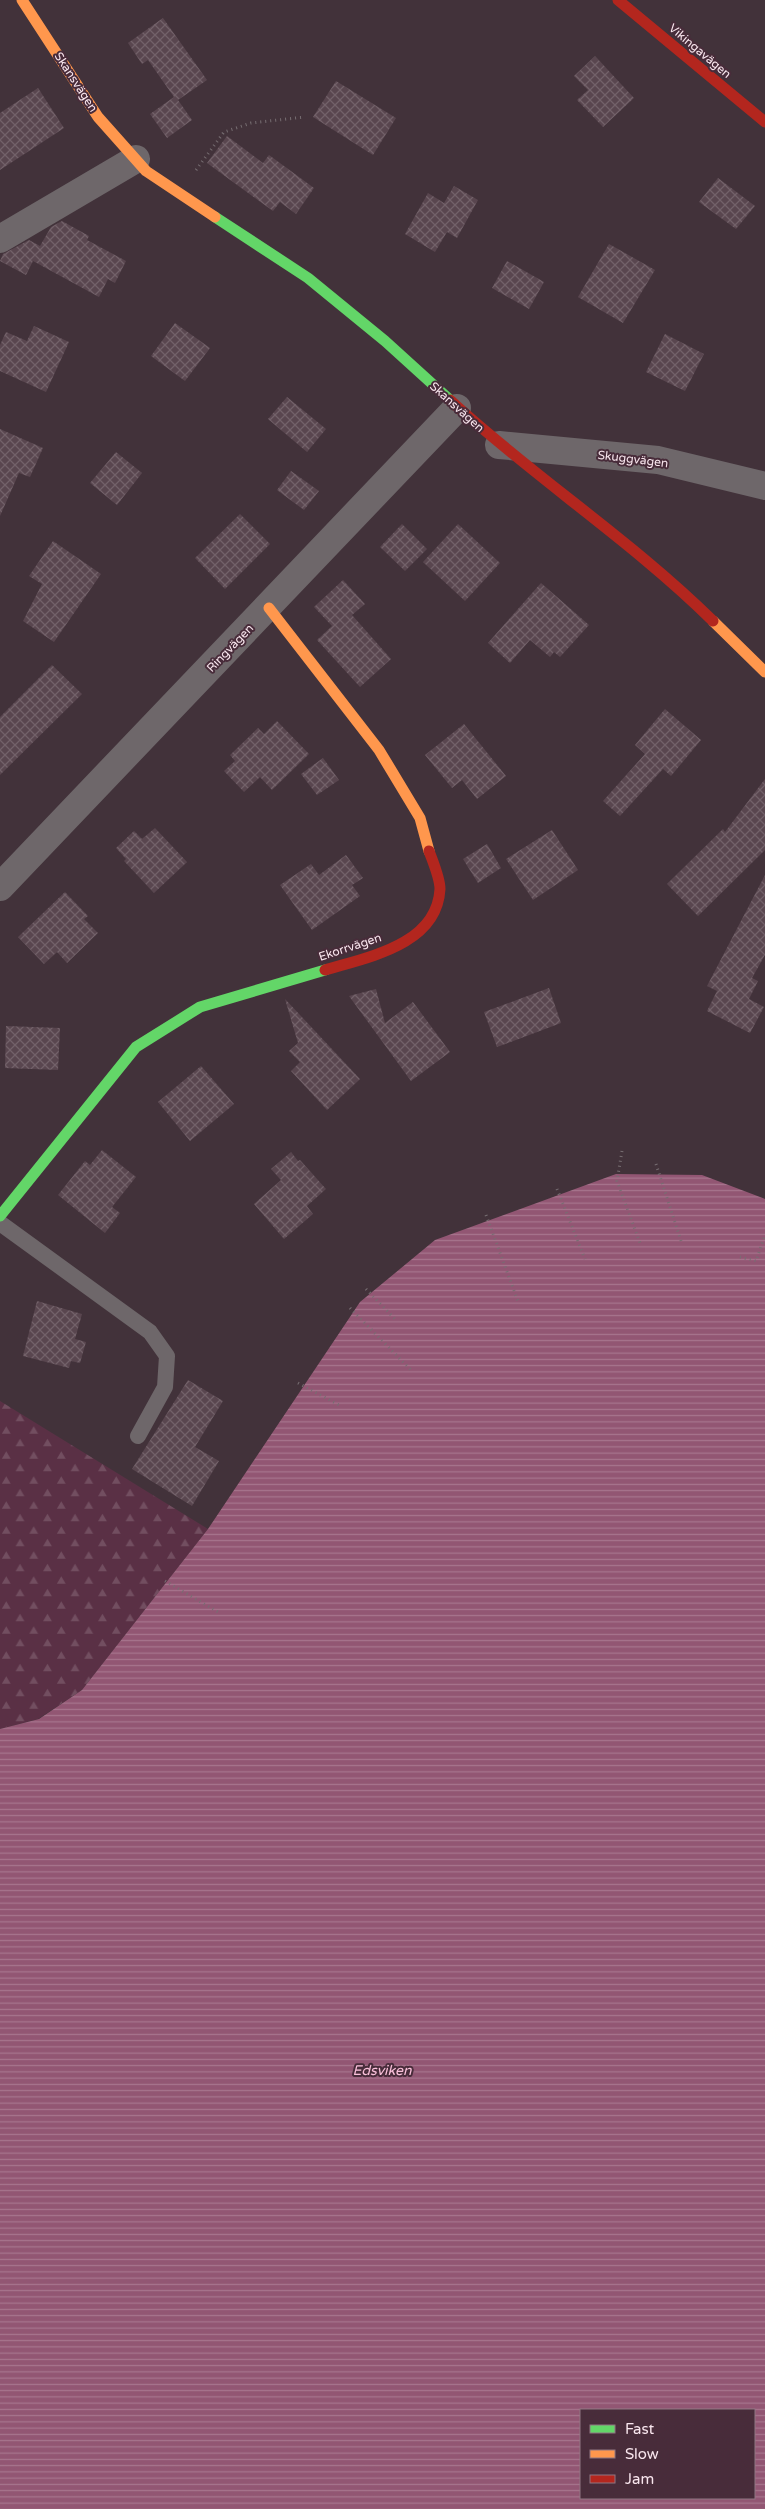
<svg xmlns="http://www.w3.org/2000/svg" width="765" height="2509" font-family="'Varela Round',sans-serif">
  <style>
    .forest { fill: url(#forest-firs) }
    .water { fill: url(#water-rules); fill-rule: evenodd }
    .building { fill: url(#building-cross-hatch) }
    .lines { fill: none; stroke-linecap: round; stroke-linejoin: round }
    .path { stroke: #776e72; stroke-width: 3; stroke-dasharray: 1 4; stroke-linecap: butt }
    .lane { stroke: #6e676a; stroke-width: 16 }
    .street { stroke: #6e676a; stroke-width: 28 }
    .fast { stroke: #63d668; stroke-width: 11 }
    .slow { stroke: #ff974d; stroke-width: 11 }
    .jam { stroke: #b3261e; stroke-width: 11 }
    .labels { text-anchor: middle; stroke-width: 4; stroke-linejoin: round; paint-order: stroke }
    .street-label { font-size: 12px; fill: #f9e6ee; stroke: #482c3a }
    .water-label { font-size: 14px; font-style: italic; fill: #fac0da; stroke: #482c3a }
  </style>
  <defs>
    <pattern id="forest-firs" width="22" height="20" patternUnits="userSpaceOnUse" patternTransform="scale(1.25)"><rect width="22" height="20" fill="#5a3045"/><path d="M5 1l3.5 6h-7zM16 11l3.5 6h-7z" fill="#724e60"/></pattern>
    <pattern id="water-rules" width="6" height="5" patternUnits="userSpaceOnUse" patternTransform="scale(1.25)"><rect width="6" height="5" fill="#925673"/><path d="M0 2.5h6" fill="none" stroke="#a7768e"/></pattern>
    <pattern id="building-cross-hatch" width="8" height="8" patternUnits="userSpaceOnUse" patternTransform="scale(1.25)"><rect width="8" height="8" fill="#59464f"/><path d="M0 0l8 8M0 8l8-8" fill="none" stroke="#726169"/></pattern>
  </defs>
  <rect width="100%" height="100%" fill="#42323a"/>
  <!-- forest -->
  <path class="forest" d="M0,1401L208,1529L82,1690L38,1719L0,1729Z"/>
  <!-- water -->
  <path class="water" d="M616,1174L702,1175L765,1199V2509H0V1729L39,1719L82,1690L208,1529L360,1302L435,1240ZM581,2410H754V2498H581Z"/>
  <!-- building -->
  <g class="building">
    <path d="M163,18L207,80L178,100L192,120L167,138L150,114L174,97L148,60L142,64L128,43Z"/>
    <path d="M595,56L634,98L603,127L577,100L588,90L574,76Z"/>
    <path d="M336,81L396,118L373,155L313,117Z"/>
    <path d="M38,88L64,128L0,170V113Z"/>
    <path d="M227,136L263,163L269,155L314,188L296,214L280,202L273,211L207,163Z"/>
    <path d="M718,178L755,206L736,229L699,202Z"/>
    <path d="M454,186L478,200L457,238L447,232L435,252L405,234L428,193L444,203Z"/>
    <path d="M62,221L89,236L87,240L126,261L115,283L108,279L99,297L33,261L26,275L0,261L3,254L29,240L40,246L51,227Z"/>
    <path d="M609,244L655,270L623,323L578,297Z"/>
    <path d="M507,261L544,282L529,309L492,288Z"/>
    <path d="M175,323L210,348L185,381L151,356Z"/>
    <path d="M34,326L69,342L46,392L0,371V345L6,332L27,341Z"/>
    <path d="M665,334L704,354L685,391L646,372Z"/>
    <path d="M287,397L326,429L307,452L268,419Z"/>
    <path d="M0,429L43,448L30,477L19,473L0,516Z"/>
    <path d="M116,452L142,473L117,505L90,483Z"/>
    <path d="M291,471L319,491L304,510L277,490Z"/>
    <path d="M240,514L270,544L225,589L195,558Z"/>
    <path d="M402,524L427,549L405,571L380,547Z"/>
    <path d="M458,524L500,563L465,601L423,562Z"/>
    <path d="M53,541L101,574L54,642L23,621L42,584L29,576Z"/>
    <path d="M343,580L365,604L352,615L391,659L360,687L317,640L332,626L314,607Z"/>
    <path d="M541,583L589,625L560,657L554,652L550,657L530,640L510,663L488,643Z"/>
    <path d="M52,665L82,694L0,775V717Z"/>
    <path d="M665,709L701,740L671,776L663,769L620,816L603,801L645,754L635,745Z"/>
    <path d="M277,721L309,754L272,790L260,777L244,792L224,771L235,761L230,755L258,728L264,734Z"/>
    <path d="M464,724L506,776L477,799L462,780L452,788L425,755Z"/>
    <path d="M323,758L339,780L317,795L301,774Z"/>
    <path d="M765,779V850L698,916L667,884L723,829L725,832Z"/>
    <path d="M155,828L187,862L154,893L124,861L126,859L116,848L134,831L142,839Z"/>
    <path d="M552,830L578,870L533,900L506,859Z"/>
    <path d="M487,844L501,868L478,883L463,859Z"/>
    <path d="M346,855L363,878L352,885L360,896L312,930L280,885L311,864L319,875Z"/>
    <path d="M765,875V955L752,978L758,981L749,999L764,1007L750,1033L707,1011L717,991L707,986Z"/>
    <path d="M65,892L88,916L84,919L98,933L67,963L57,952L44,964L18,937Z"/>
    <path d="M549,988L561,1023L497,1047L484,1012Z"/>
    <path d="M376,989L385,1023L413,1002L450,1052L411,1081L349,996Z"/>
    <path d="M285,999L360,1079L327,1110L291,1071L300,1062L289,1051L298,1043Z"/>
    <path d="M6,1026L60,1028L58,1070L5,1068Z"/>
    <path d="M201,1066L234,1104L190,1141L158,1102Z"/>
    <path d="M102,1150L136,1177L112,1207L120,1213L105,1233L58,1195L85,1161L90,1165Z"/>
    <path d="M291,1152L298,1161L300,1160L326,1189L307,1206L313,1214L284,1239L254,1204L281,1180L271,1169Z"/>
    <path d="M37,1301L82,1314L75,1339L86,1342L80,1363L71,1361L69,1368L23,1356Z"/>
    <path d="M188,1380L223,1401L195,1447L219,1461L192,1506L132,1469Z"/>
  </g>
  <g class="lines">
    <!-- path -->
    <g class="path">
      <path d="M196,170L224,132L251,123L305,117"/>
      <path d="M622,1151L617,1181L640,1243"/>
      <path d="M656,1164L682,1244"/>
      <path d="M557,1189L585,1259"/>
      <path d="M486,1215L519,1304"/>
      <path d="M740,1257L756,1261L765,1235"/>
      <path d="M366,1289L396,1320"/>
      <path d="M350,1308L412,1371"/>
      <path d="M298,1383L339,1405"/>
      <path d="M165,1581L218,1612"/>
    </g>
    <!-- lane -->
    <path class="lane" d="M0,1223L150,1332L167,1356L165,1387L138,1436"/>
    <!-- street -->
    <g class="street">
      <path d="M0,239L136,159"/>
      <path d="M499,445L658,460L765,486"/>
      <path d="M0,887L457,408"/>
    </g>
    <!-- fast -->
    <g class="fast">
      <path d="M215,217L308,278L385,341L450,400"/>
      <path d="M0,1216L136,1047L200,1007L325,970"/>
    </g>
    <!-- slow -->
    <g class="slow">
      <path d="M22,0L98,117L146,171L215,217"/>
      <path d="M269,608L379,750L420,818L429,851"/>
      <path d="M713,621L765,672"/>
    </g>
    <!-- jam -->
    <g class="jam">
      <path d="M618,0L765,122"/>
      <path d="M450,400C535,478 632,541 713,621"/>
      <path d="M325,970C368,957 437,945 440,889C440,878 433,862 429,851"/>
    </g>
  </g>
  <g class="labels">
    <!-- street labels -->
    <g class="street-label">
      <text transform="translate(700 51) rotate(40)" y="4">Vikingavägen</text>
      <text transform="translate(76 82) rotate(57)" y="4">Skansvägen</text>
      <text transform="translate(457 407) rotate(42)" y="4">Skansvägen</text>
      <text transform="translate(633 459) rotate(7)" y="4">Skuggvägen</text>
      <text transform="translate(230 648) rotate(-46)" y="4">Ringvägen</text>
      <text transform="translate(350 947) rotate(-18)" y="4">Ekorrvägen</text>
    </g>
    <!-- water labels -->
    <g class="water-label">
      <text x="382" y="2075">Edsviken</text>
    </g>
  </g>
  <!-- legend -->
  <rect x="580" y="2409" width="175" height="90" fill="#482c3a" stroke="#8f7682"/>
  <rect x="590" y="2425" width="25" height="8" fill="#63d668" stroke="#8f7682"/>
  <text x="625" y="2434" font-size="15" fill="#f9e6ee">Fast</text>
  <rect x="590" y="2450" width="25" height="8" fill="#ff974d" stroke="#8f7682"/>
  <text x="625" y="2459" font-size="15" fill="#f9e6ee">Slow</text>
  <rect x="590" y="2475" width="25" height="8" fill="#b3261e" stroke="#8f7682"/>
  <text x="625" y="2484" font-size="15" fill="#f9e6ee">Jam</text>
</svg>
